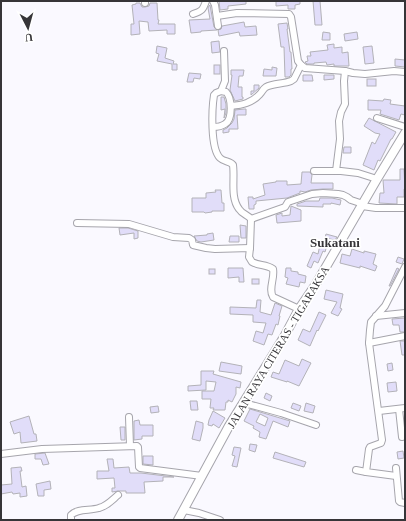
<svg xmlns="http://www.w3.org/2000/svg" width="406" height="521" font-family="'Times New Roman',serif">
  <style>
    .building { fill: #e1ddf9; stroke: #b3b2b8; fill-rule: evenodd }
    .lines { fill: none; stroke-linecap: round; stroke-linejoin: round }
    .minor-casing { stroke: #a6a5ac; stroke-width: 8 }
    .major-casing { stroke: #a6a5ac; stroke-width: 10 }
    .minor { stroke: #fff; stroke-width: 6 }
    .major { stroke: #fff; stroke-width: 8 }
    .labels { text-anchor: middle; stroke-width: 3.5; stroke-linejoin: round; paint-order: stroke }
    .street-label { font-size: 11px; fill: #363538; stroke: #fff }
    .quarter-label { font-size: 13px; font-weight: bold; fill: #363538; stroke: #fff }
  </style>
  <rect width="100%" height="100%" fill="#faf9ff"/>
  <!-- building -->
  <g class="building">
    <path d="M219,1H246V4L228,6V9L220,10Z"/>
    <path d="M276,1H300V4L295,5V9H288V5L276,6Z"/>
    <path d="M313,1H320L322,25H315Z"/>
    <path d="M136,3H140L142,7H145L149,6L150,3H157L158,20H159L158,24H175V34H167V30L149,31L148,22L139,21L140,34L131,35V24H134L132,5L136,4Z"/>
    <path d="M210,5L214,27L217,30L201,31V32L191,33L189,20L210,19L208,8L209,6Z"/>
    <path d="M244,22L245,27L256,26L257,35L240,36L239,32L219,36L218,30L221,29L222,26Z"/>
    <path d="M287,23L288,29H287L290,52H291L292,69H291V75L289,77H285L284,47H281L278,24Z"/>
    <path d="M323,32L330,33V40H322Z"/>
    <path d="M357,32L358,39L345,41L344,34Z"/>
    <path d="M219,41L220,52L212,53L211,42Z"/>
    <path d="M334,44V48L342,47V53L348,52L349,66H334V64L327,65L326,62L314,63V64H307L305,62L308,61L307,56H311L310,52L328,50L327,45Z"/>
    <path d="M157,46L167,48L165,58L174,61L173,64H177V70H172V64L157,61L159,54L156,53Z"/>
    <path d="M372,46L374,63L365,64L363,47Z"/>
    <path d="M395,59L405,60V67L395,66Z"/>
    <rect x="214" y="65" width="6" height="9"/>
    <path d="M272,67L277,68L276,76H263L264,69L272,70Z"/>
    <path d="M231,70H244L243,76H239L238,87H242V97H243V99L235,101L230,90L232,75H231Z"/>
    <path d="M189,73L201,74L200,79L194,78L193,82H187Z"/>
    <path d="M303,75H312L313,81H303Z"/>
    <path d="M324,75H334V79L324,80Z"/>
    <rect x="367" y="79" width="9" height="7"/>
    <path d="M254,85H259V88L251,95V91H254Z"/>
    <path d="M221,97H224L226,104V113L224,118L225,109L221,110Z"/>
    <path d="M384,99L391,100L390,104L405,106V115L401,114L399,120L380,114L381,110H368V100L383,101Z"/>
    <path d="M244,109H246V115H237L238,129H229V132L223,133V130L227,128L232,123L234,119L235,110Z"/>
    <path d="M369,118L396,132L392,139H391L380,161L378,160L374,170L363,165L372,142L375,144L380,134L375,133L364,126Z"/>
    <path d="M344,147H351V153H343Z"/>
    <path d="M400,169H404L405,189H404V197H397V204L379,203L380,193H384L383,180H400Z"/>
    <path d="M302,172H310L312,175L311,183H333V189H323L311,190L305,192L300,191V193L287,198L256,201V204L254,205V209H249L248,197H253V199L265,195L263,184L276,182V181H287V185L301,184Z"/>
    <path d="M215,190H221L222,203H224V211H212V212L205,213L204,212H192V198H206V193L216,192Z"/>
    <path d="M320,198H332L341,200L340,205L331,203V204H323V207L297,206V204L306,201H319Z"/>
    <path d="M291,206L301,210V221L277,223L276,215L282,213V216L290,215Z"/>
    <path d="M240,225L246,226V238H241Z"/>
    <path d="M119,228H128L138,231V238L134,239V233L120,235Z"/>
    <path d="M213,233L214,240L201,242L197,241L194,236L207,235V234Z"/>
    <path d="M326,234L337,237L335,240L325,238Z"/>
    <path d="M230,236H239V242H229Z"/>
    <path d="M321,240L328,242L325,252L323,251L318,263L314,261L311,268L307,266L313,252L318,254Z"/>
    <path d="M352,249L364,253V251L376,254L373,264L377,266L375,271L360,266V268L340,263L342,254L350,256Z"/>
    <path d="M398,257L404,259L402,264L396,262Z"/>
    <path d="M228,268H243L244,282H239V277L228,278Z"/>
    <path d="M286,268H291V271L298,272V274L306,276L305,283L300,282L299,287L286,284L288,278L285,277Z"/>
    <path d="M397,268L399,269L390,286H389Z"/>
    <rect x="209" y="269" width="6" height="5"/>
    <rect x="252" y="279" width="7" height="5"/>
    <path d="M326,290L343,294L340,308L342,309L338,316L331,313L337,302L324,299Z"/>
    <path d="M257,300H261L260,312L271,315L275,303L282,306L279,316H280L278,325L276,324L272,335L268,334L264,345L253,341L256,331L263,333L266,323L253,322V315L230,314V307L256,308Z"/>
    <path d="M319,312L326,315L318,331L317,330L310,346L298,340L303,329L310,332Z"/>
    <path d="M405,318V332H400L399,325H393L392,319Z"/>
    <path d="M400,341H405V355H402Z"/>
    <path d="M302,359L311,363L299,386L287,381V382L271,377L273,372L279,374L285,360L299,366Z"/>
    <path d="M221,362L242,366L241,374L219,371Z"/>
    <path d="M392,363L393,370L388,371L387,364Z"/>
    <path d="M201,371H214L213,374L241,382L240,388L236,387V394L232,402L228,400V402H226L225,410H213L214,408H210L211,399H202V391H214L216,382L206,381V390L188,391V386L201,385Z"/>
    <path d="M396,382L397,391L388,392L387,383Z"/>
    <path d="M266,393L272,396L270,401L264,398Z"/>
    <path d="M190,401H197L198,410H191Z"/>
    <path d="M293,403L301,406L299,411L291,408Z"/>
    <path d="M306,403L315,406L313,413L304,411Z"/>
    <path d="M158,406L159,412L151,413L150,407Z"/>
    <path d="M250,409L290,421L288,427L273,421L266,439L259,437L260,432L253,428L254,426L244,421ZM260,414L268,418L265,426L256,422Z"/>
    <path d="M213,411L225,418L219,428L213,424L212,426L208,425L209,420Z"/>
    <path d="M29,416L34,434H36L37,441L21,443L20,432L14,434L10,422Z"/>
    <path d="M139,420L140,425H153V436H142V439L134,440V421Z"/>
    <path d="M196,421L203,423V428L200,441L192,439Z"/>
    <path d="M120,427H125V440H121Z"/>
    <path d="M250,444L257,445L255,452L249,450Z"/>
    <path d="M234,447L241,448L237,467L232,466L235,456L232,455Z"/>
    <path d="M403,451L404,458L398,459L397,452Z"/>
    <path d="M275,452L306,462L304,467L273,458Z"/>
    <path d="M45,453L49,464L43,465L41,459H35V454Z"/>
    <path d="M143,456H153V465L143,464Z"/>
    <path d="M107,459H113L114,468L129,467L130,473H141L174,477H163V481L144,482L145,493H126V491H118L112,492V488H115L114,478L97,479V471H109Z"/>
    <path d="M21,467L22,471H20L22,487L26,486L27,496L20,497V493L13,494L12,492L1,494V485L12,484L11,468Z"/>
    <path d="M50,481L51,489L44,490V496H38L36,484Z"/>
  </g>
  <g class="lines">
    <!-- minor casing -->
    <g class="minor-casing">
      <g id="minor">
        <path d="M213,1L215,5L218,26"/>
        <path d="M145,3V1"/>
        <path d="M193,14C202,11 203,10 206,1"/>
        <path d="M217,16L237,13L289,14L291,17L298,61L301,65L305,68L345,71L353,73L365,74L394,71L405,72"/>
        <path d="M224,51L225,81L221,91L216,93L214,95C212,108 210,148 220,158C224,162 230,161 233,165C235,179 230,197 239,209C242,214 248,215 251,219L250,248"/>
        <path d="M231,106C242,105 252,103 260,94C262,92 263,89 266,87C273,83 284,84 291,81L294,79L301,65"/>
        <path d="M377,118L405,127"/>
        <path d="M213,127C217,127 222,126 225,124C233,119 232,98 226,92L221,91"/>
        <path d="M314,171H341L358,173L377,179"/>
        <path d="M336,171L340,139L339,121L341,112L345,104L344,81L345,71"/>
        <path d="M362,206L376,208H405"/>
        <path d="M251,219L285,207L288,202L312,194L323,193L338,194L343,195L347,197L351,200L363,204"/>
        <path d="M77,223L129,224L173,237L189,238L192,240L193,245L206,248L215,249L250,248L249,257L252,262C259,266 266,264 273,269C275,278 268,289 273,297L299,309"/>
        <path d="M376,316L405,313"/>
        <path d="M369,343L405,336"/>
        <path d="M244,403L281,413L316,425"/>
        <path d="M399,409L402,437"/>
        <path d="M379,411L405,408"/>
        <path d="M129,417L130,446"/>
        <path d="M1,454L42,449L137,446L138,447L139,467L140,468L202,476"/>
        <path d="M396,468L399,501L400,502L405,503"/>
        <path d="M356,470L366,472"/>
        <path d="M396,476L366,472L369,449L370,447L381,443L382,440L369,343L370,330L371,322L385,306L405,267"/>
        <path d="M184,510L199,513L220,520"/>
        <path d="M71,520V515C78,508 90,511 99,508C107,506 112,500 118,495"/>
      </g>
    </g>
    <!-- major casing -->
    <g class="major-casing">
      <path id="major" d="M178,520L229,426L284,337L299,309L316,284L377,179L405,133"/>
    </g>
    <!-- minor -->
    <use href="#minor" class="minor"/>
    <!-- major -->
    <use href="#major" class="major"/>
  </g>
  <g class="labels">
    <!-- street labels -->
    <g class="street-label">
      <text transform="translate(278 347) rotate(-59)" y="4">JALAN RAYA CITERAS - TIGARAKSA</text>
    </g>
    <!-- quarter labels -->
    <g class="quarter-label">
      <text x="335" y="247">Sukatani</text>
    </g>
  </g>
  <!-- border -->
  <rect width="406" height="521" fill="none" stroke="#363538" stroke-width="4"/>
  <!-- north arrow -->
  <g transform="translate(28 28) rotate(174)" stroke="#ffffff" stroke-width="3" paint-order="stroke">
  <path d="M0-3L7 15L0 10L-7 15Z" fill="#363538"/>
  <text y="-6" font-size="11" font-weight="bold" text-anchor="middle" fill="#363538">U</text>
  </g>
</svg>
